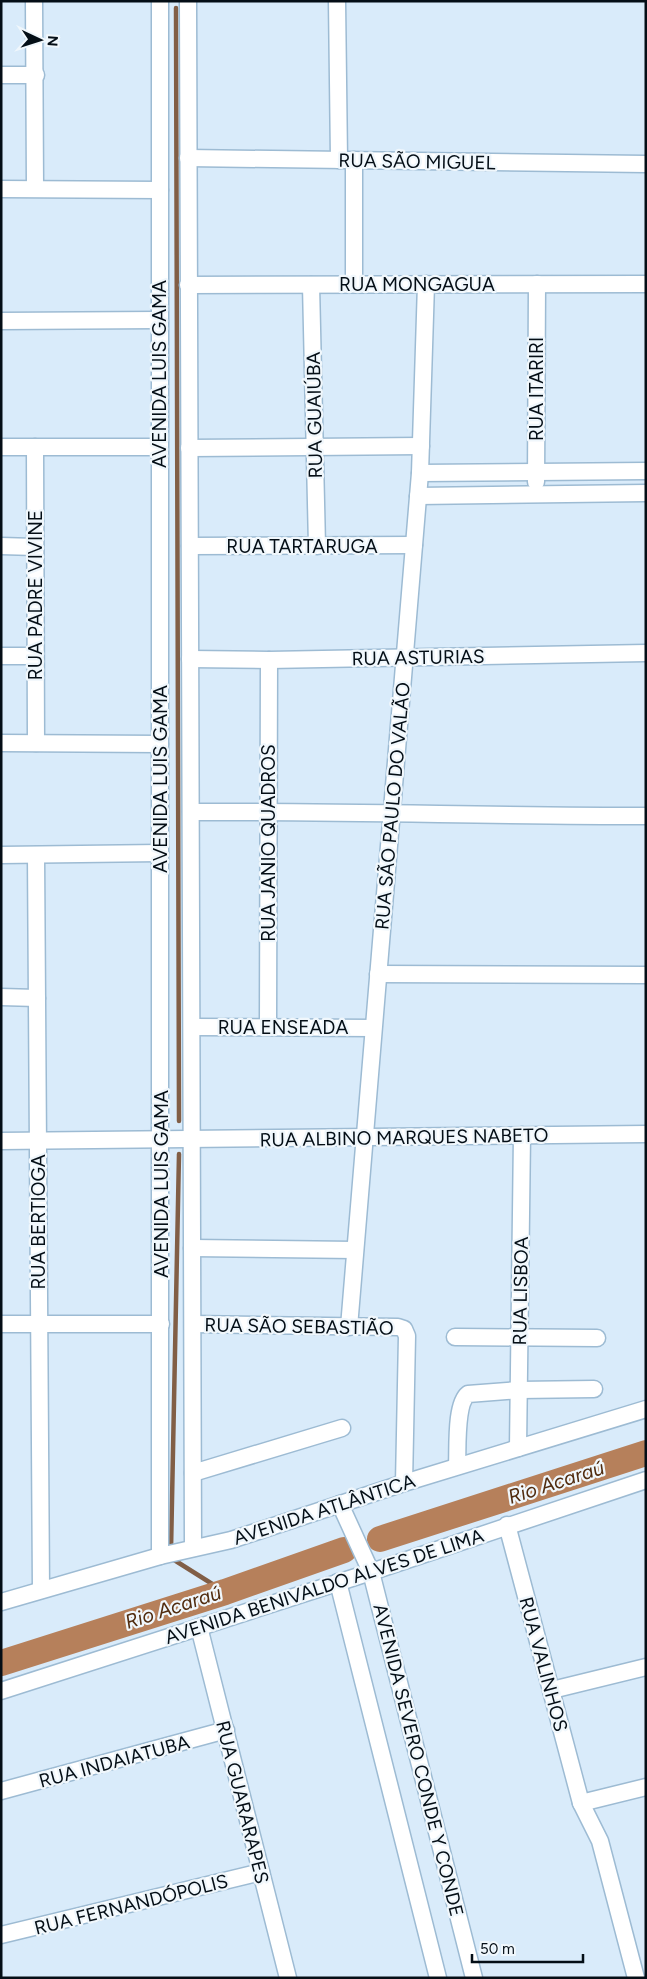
<svg xmlns="http://www.w3.org/2000/svg" width="647" height="1979" font-family="Figtree,sans-serif">
  <style>
    .lines { fill: none; stroke-linecap: round; stroke-linejoin: round }
    .stream { stroke: #815e46; stroke-width: 4.5 }
    .river { stroke: #b6805b; stroke-width: 26 }
    .minor-casing { stroke: #9dbbd3; stroke-width: 19 }
    .minor { stroke: #fff; stroke-width: 16 }
    .labels { text-anchor: middle; stroke-width: 4.5; stroke-linejoin: round; paint-order: stroke }
    .street-label { font-size: 19px; fill: #040e16; stroke: #f0f7fc }
    .water-label { font-size: 20px; font-style: italic; fill: #512c0f; stroke: #f0f7fc }
  </style>
  <rect width="100%" height="100%" fill="#d9ebfa"/>
  <g class="lines">
    <!-- stream -->
    <g class="stream">
      <path d="M176,8L179,1121"/>
      <path d="M171,1550L179,1154"/>
      <path d="M171,1558L225,1592"/>
    </g>
    <!-- river -->
    <g class="river">
      <path d="M380,1539L646,1453"/>
      <path d="M1,1663L225,1592L344,1550"/>
    </g>
    <!-- minor casing -->
    <g class="minor-casing">
      <g id="minor">
        <path d="M34,1L35,188"/>
        <path d="M188,1L193,1548"/>
        <path d="M337,1L339,160"/>
        <path d="M1,75H36"/>
        <path d="M188,158L646,164"/>
        <path d="M354,160V284"/>
        <path d="M1,189L160,190"/>
        <path d="M188,285L646,284"/>
        <path d="M311,285L317,546"/>
        <path d="M1,321L159,320"/>
        <path d="M1,447H159"/>
        <path d="M35,447L36,743"/>
        <path d="M189,448L421,446"/>
        <path d="M420,473L646,471"/>
        <path d="M536,482L537,284"/>
        <path d="M418,496L646,493"/>
        <path d="M1,546L35,547"/>
        <path d="M190,546L414,545"/>
        <path d="M1,656H35"/>
        <path d="M190,659L269,660L646,653"/>
        <path d="M1,743L160,744"/>
        <path d="M191,812C343,811 494,816 646,816"/>
        <path d="M1,855L160,853"/>
        <path d="M36,855L41,1590"/>
        <path d="M378,974L646,975"/>
        <path d="M1,997L37,998"/>
        <path d="M192,1027L373,1028"/>
        <path d="M268,1027L269,660"/>
        <path d="M1,1141L646,1134"/>
        <path d="M192,1248L355,1250"/>
        <path d="M1,1324H161"/>
        <path d="M193,1324L398,1327L404,1329L407,1336L404,1483"/>
        <path d="M349,1327L420,473L426,284"/>
        <path d="M455,1337L597,1338"/>
        <path d="M518,1448L522,1135"/>
        <path d="M457,1466C458,1450 455,1404 468,1394L519,1390L594,1389"/>
        <path d="M193,1473L342,1428"/>
        <path d="M340,1504L371,1572L474,1978"/>
        <path d="M507,1525L581,1803L600,1841L636,1978"/>
        <path d="M160,1556V1"/>
        <path d="M338,1582L438,1978"/>
        <path d="M1,1602L160,1556L231,1540L404,1483L646,1409"/>
        <path d="M199,1627L288,1978"/>
        <path d="M552,1690L646,1667"/>
        <path d="M1,1691L371,1572L646,1480"/>
        <path d="M1,1791L226,1730"/>
        <path d="M581,1803L646,1787"/>
        <path d="M1,1935L261,1872"/>
      </g>
    </g>
    <!-- minor -->
    <use href="#minor" class="minor"/>
  </g>
  <g class="labels">
    <!-- street labels -->
    <g class="street-label">
      <text transform="translate(417 161) rotate(1)" y="7">RUA SÃO MIGUEL</text>
      <text x="417" y="291">RUA MONGAGUA</text>
      <text transform="translate(159 374) rotate(-90)" y="7">AVENIDA LUIS GAMA</text>
      <text transform="translate(536 389) rotate(-90)" y="7">RUA ITARIRI</text>
      <text transform="translate(314 415) rotate(-91)" y="7">RUA GUAIÚBA</text>
      <text x="302" y="553">RUA TARTARUGA</text>
      <text transform="translate(35 595) rotate(-90)" y="7">RUA PADRE VIVINE</text>
      <text transform="translate(418 657) rotate(-1)" y="7">RUA ASTURIAS</text>
      <text transform="translate(160 779) rotate(-90)" y="7">AVENIDA LUIS GAMA</text>
      <text transform="translate(392 806) rotate(-85)" y="7">RUA SÃO PAULO DO VALÃO</text>
      <text transform="translate(268 843) rotate(-90)" y="7">RUA JANIO QUADROS</text>
      <text x="283" y="1034">RUA ENSEADA</text>
      <text transform="translate(404 1137) rotate(-1)" y="7">RUA ALBINO MARQUES NABETO</text>
      <text transform="translate(161 1184) rotate(-90)" y="7">AVENIDA LUIS GAMA</text>
      <text transform="translate(38 1222) rotate(-90)" y="7">RUA BERTIOGA</text>
      <text transform="translate(520 1291) rotate(-89)" y="7">RUA LISBOA</text>
      <text transform="translate(299 1326) rotate(1)" y="7">RUA SÃO SEBASTIÃO</text>
      <text transform="translate(324 1509) rotate(-18)" y="7">AVENIDA ATLÂNTICA</text>
      <text transform="translate(324 1586) rotate(-18)" y="7">AVENIDA BENIVALDO ALVES DE LIMA</text>
      <text transform="translate(544 1664) rotate(75)" y="7">RUA VALINHOS</text>
      <text transform="translate(419 1760) rotate(76)" y="7">AVENIDA SEVERO CONDE Y CONDE</text>
      <text transform="translate(114 1761) rotate(-15)" y="7">RUA INDAIATUBA</text>
      <text transform="translate(243 1802) rotate(76)" y="7">RUA GUARARAPES</text>
      <text transform="translate(131 1904) rotate(-14)" y="7">RUA FERNANDÓPOLIS</text>
    </g>
    <!-- water labels -->
    <g class="water-label">
      <text transform="translate(556 1482) rotate(-18)" y="7">Rio Acaraú</text>
      <text transform="translate(173 1607) rotate(-18)" y="7">Rio Acaraú</text>
    </g>
  </g>
  <!-- border -->
  <rect width="647" height="1979" fill="none" stroke="#040e16" stroke-width="5"/>
  <!-- north arrow -->
  <g transform="translate(40 40) rotate(94)" stroke="#f0f7fc" stroke-width="4" paint-order="stroke">
  <path d="M0-4L9 19L0 12L-9 19Z" fill="#040e16"/>
  <text y="-8" font-size="14" font-weight="bold" text-anchor="middle" fill="#040e16">N</text>
  </g>
  <!-- scale -->
  <path d="M472 1954v8h111v-8" fill="none" stroke="#040e16" stroke-width="2.5"/>
  <text x="480" y="1954" font-size="15" fill="#040e16" stroke="#f0f7fc" stroke-width="4" paint-order="stroke">50 m</text>
</svg>
